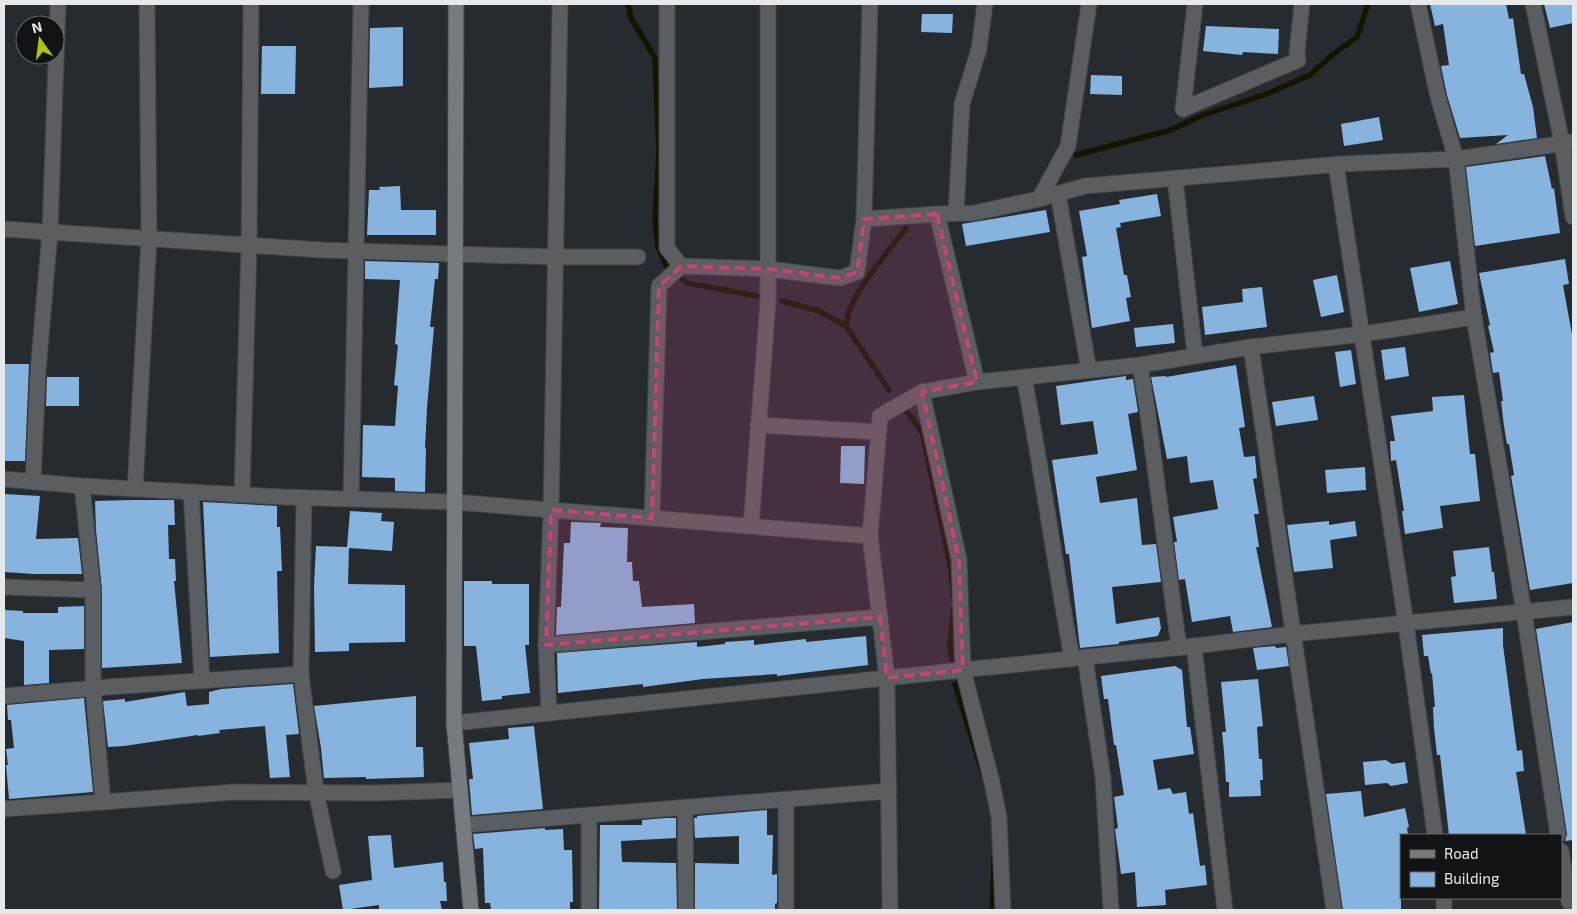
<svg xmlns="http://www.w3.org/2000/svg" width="1577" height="914" font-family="'Exo 2',sans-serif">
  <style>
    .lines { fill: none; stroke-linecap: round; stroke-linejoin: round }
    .stream { stroke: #121600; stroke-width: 5.5 }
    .building { fill: #87b3df }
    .street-casing { stroke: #41464a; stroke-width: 17 }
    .secondary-casing { stroke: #41464a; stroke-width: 17 }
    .street { stroke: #5b5e61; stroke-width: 15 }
    .secondary { stroke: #767b7f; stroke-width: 15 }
    .marked { fill: #c94278; fill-opacity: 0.2; stroke: #c94278; stroke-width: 4; stroke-dasharray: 10 6; stroke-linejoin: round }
  </style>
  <rect width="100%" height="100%" fill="#262b30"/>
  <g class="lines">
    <!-- stream -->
    <g class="stream">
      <path d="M628,4L631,18L655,58L659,152L655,219L658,247L666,265L687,283L757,296"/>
      <path d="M1076,155L1171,130L1203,115L1264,95L1310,75L1331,56L1357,37L1368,4"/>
      <path d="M782,301L819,311L846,326"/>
      <path d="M889,390L846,326C846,298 889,251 906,228"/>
      <path d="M904,408L922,432L951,570L953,595"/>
      <path d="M952,660L950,646L954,607"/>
      <path d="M955,684L983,774"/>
      <path d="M992,910L994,857"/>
    </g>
  </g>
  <!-- building -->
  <g class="building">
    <path d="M1430,4H1506L1509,19L1513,18L1521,74H1524L1533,107L1537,138L1496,144L1508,135L1460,138L1447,95L1441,66L1449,65L1443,24L1435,26Z"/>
    <path d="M1544,4H1573V23L1550,28Z"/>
    <path d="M922,14H953L952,33L921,32Z"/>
    <path d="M1206,26L1279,29L1278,54L1243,52L1242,55L1203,51Z"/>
    <path d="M403,27V86L369,88L370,28Z"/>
    <path d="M262,46H296L295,94H261Z"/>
    <path d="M1091,75L1122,76V95L1090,94Z"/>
    <path d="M1379,117L1383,140L1344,146L1341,124Z"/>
    <path d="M1545,156L1552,189L1554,188L1560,233L1475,246L1466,167Z"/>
    <path d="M400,186L401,210H436V235H367L369,190H380L379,187Z"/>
    <path d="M1157,194L1161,216L1120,223L1121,227L1116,228L1124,275H1127L1131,297L1126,298L1130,321L1092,328L1082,257L1087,256L1079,211L1120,204L1119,200Z"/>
    <path d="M1046,210L1050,232L966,246L962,224Z"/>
    <path d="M1565,259L1569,284L1563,285L1573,340V583L1530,590L1511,476L1514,475L1509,444H1507L1504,426L1501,401H1503L1499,372L1493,373L1490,353L1494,352L1488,326L1490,325L1479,273Z"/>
    <path d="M365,261L439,263L438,279H435L430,327H434L427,408L425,448H426L425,492L395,491V478L362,477L363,425L395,426L398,386L394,385L398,345L395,344L400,280L365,279Z"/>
    <path d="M1450,261L1458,304L1419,312L1410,268Z"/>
    <path d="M1337,275L1344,312L1321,317L1313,280Z"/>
    <path d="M1262,287L1267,327L1205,335L1202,307L1243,302L1242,289Z"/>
    <path d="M1173,324L1175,343L1136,347L1134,328Z"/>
    <path d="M1405,347L1409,376L1385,380L1381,350Z"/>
    <path d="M1351,350L1356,384L1340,387L1335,352Z"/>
    <path d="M4,364H29L25,461H4Z"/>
    <path d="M1236,365L1245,427L1239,428L1244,457L1255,456L1257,478L1253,479L1259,514H1254L1259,547H1256L1272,627L1233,632L1230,616L1192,622L1185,579L1179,580L1174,542H1177L1173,517L1218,509L1213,480L1190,483L1187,456L1167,459L1151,377L1166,376V377Z"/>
    <path d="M1126,376V380L1133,379L1138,412L1128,414L1137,470L1096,477L1100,503L1137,498L1142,545L1156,544L1161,582L1112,587L1116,624L1159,617L1161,628L1158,636L1119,642V644L1080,648L1069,554H1066L1052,460L1098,454L1093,421L1061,425L1056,386Z"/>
    <path d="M47,377H79V406H46Z"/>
    <path d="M1464,395L1470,454H1475L1480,501L1440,506L1443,528L1405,534L1402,511H1404L1396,460L1391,461L1390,441H1395L1391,416L1433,411L1432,397Z"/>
    <path d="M1314,396L1318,420L1276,426L1272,402Z"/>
    <path d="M841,446H865L864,484L840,483Z"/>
    <path d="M1365,467L1366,490L1327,493L1325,470Z"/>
    <path d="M4,494L40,496L36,539L78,538L82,574H34L4,572Z"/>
    <path d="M131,500H174L175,525H168L169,559H175L176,581H174L182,663L102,668V590L96,530L95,501Z"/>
    <path d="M203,502L277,506V527H280L282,571H277L279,653L210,657Z"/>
    <path d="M350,511L382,513L381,521L394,522L392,551L349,548L348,584L405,585V642L349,643V651L315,652L314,586L316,546L347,547Z"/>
    <path d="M1329,521V525L1355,521L1357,536L1330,540L1333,568L1294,572L1287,525Z"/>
    <path d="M571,522L601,523L600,527L628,528L627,562H632L633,581H639L642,607L694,604L695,623L556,635L557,607H561L564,543H570Z"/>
    <path d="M1489,547L1492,572H1494L1497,599L1454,603L1451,577L1456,576L1453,551Z"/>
    <path d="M464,581H492V584H529V645H525L530,693L502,696V699L482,701L476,646H464Z"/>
    <path d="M84,606V649L49,650V683L24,685V641L4,638V610L23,611V613H58V607Z"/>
    <path d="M1573,622V840L1565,841L1567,834L1536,629Z"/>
    <path d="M1503,628V645L1517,751L1522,750L1524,771L1516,772L1526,835H1449L1440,755H1437L1434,728L1433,707H1435L1432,673L1431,674L1428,656H1424L1422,635Z"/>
    <path d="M866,636L868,665L777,676V674L703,679L643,687V684L558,693L557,653L697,642V647L725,644V642L754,640V645L806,639V642Z"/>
    <path d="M1275,646L1276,648L1286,647L1289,666L1257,670L1253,648Z"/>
    <path d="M1175,666L1182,670L1187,727H1190L1194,754L1153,760L1158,790L1170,788L1173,794L1186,792L1189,814L1193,813L1200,866L1205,865L1207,885L1165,890L1166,905L1137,907L1135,872L1121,874L1115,829L1118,828L1114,797L1124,795L1116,745H1114L1108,699H1104L1101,676Z"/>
    <path d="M1258,679L1263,726L1257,727L1259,759H1262L1263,780H1260L1261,796L1229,797V782H1226L1224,752L1222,732H1226L1221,682Z"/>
    <path d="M293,684L299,734L286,735L290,777L270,778L265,726L219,730L220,733L198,736V735L124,746L108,747L103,701L125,699V702L185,692L187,706L209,704V692L221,689Z"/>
    <path d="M416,696V747H423L424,777L366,779V777L324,778L321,748L314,706Z"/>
    <path d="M84,698L93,792L9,799L6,765H8L6,749L14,748L11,720H8L7,705Z"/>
    <path d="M534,726L543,809L472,815L469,779H473L469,743L509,739L508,728Z"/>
    <path d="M1386,760L1392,764L1405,762L1408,783L1391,786L1387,783L1365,785L1363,762Z"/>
    <path d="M1361,791L1364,817L1405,808L1409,827L1407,828L1408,835H1401V910H1343L1326,794Z"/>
    <path d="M767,810V835H773L772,875L777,874V903L775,904V910H695V863L739,864V836L695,838L694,818H697V816Z"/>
    <path d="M666,818H676V838L621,841L622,862L676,863L677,910H599L600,825H642V820Z"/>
    <path d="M545,828V830L563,829L564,850H572L573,902H570V910H491L490,903H485L483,848L475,849L473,834Z"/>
    <path d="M391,835L394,868L443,862L444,882H446L447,901H440L442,910H379V905L343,910L339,885L372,880L368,836Z"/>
  </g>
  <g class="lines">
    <!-- street casing -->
    <g class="street-casing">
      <g id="street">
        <path d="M667,4V248L681,266L768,269L840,278L857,272L864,219"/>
        <path d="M870,4L864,219L937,214"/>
        <path d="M1533,4L1562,143L1573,217"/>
        <path d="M1183,109L1298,60L1297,51L1302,4"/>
        <path d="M1183,109L1195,4"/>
        <path d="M1336,165L1406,624L1435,835"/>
        <path d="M1175,178L1195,355"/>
        <path d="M1058,194L1089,370"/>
        <path d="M1039,199L1068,146L1089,4"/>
        <path d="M956,213L962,104L979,49L985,4"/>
        <path d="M4,229L322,250L555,257H638"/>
        <path d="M1474,317L1524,612L1558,835"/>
        <path d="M1251,347L1334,910"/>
        <path d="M1140,365L1147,408L1179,648"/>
        <path d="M1024,377C1042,471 1055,565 1072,659"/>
        <path d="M977,382L937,214L974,213L1039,199L1085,186L1341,164L1456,159L1438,97L1418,4"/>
        <path d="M922,392L959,559L963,670L992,782L999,817L1003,910"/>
        <path d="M758,425L879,432"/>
        <path d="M4,479L82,486L283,497L454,502L870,536L880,416L922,392L977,382L1140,365L1251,347L1363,334L1474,317L1456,159L1573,142"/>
        <path d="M33,482L38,372L50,232L58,4"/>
        <path d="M135,489L149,239L147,4"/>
        <path d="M191,492L202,681"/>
        <path d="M242,495L249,246L251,4"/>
        <path d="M351,499L361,4"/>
        <path d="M652,518L659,286L681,266"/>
        <path d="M751,526L768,302V4"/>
        <path d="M870,536L887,678L890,910"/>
        <path d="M4,587L93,590"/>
        <path d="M546,645L880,617"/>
        <path d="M1194,646L1225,910"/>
        <path d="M1085,657L1103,778L1111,910"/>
        <path d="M301,674L316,792L333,871"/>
        <path d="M4,696L108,687L301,674L304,498"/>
        <path d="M549,713L546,645L551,510L560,4"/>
        <path d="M454,723L1194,646L1292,634L1573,607"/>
        <path d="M103,802L235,792L377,793L460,790"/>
        <path d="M685,807L686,910"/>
        <path d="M4,809L103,802L93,689V590L82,486"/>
        <path d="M589,815V910"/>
        <path d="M464,825L889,791"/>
        <path d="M1561,851L1569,902"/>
        <path d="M1444,898V910"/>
        <path d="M786,910V800"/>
      </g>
    </g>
    <!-- secondary casing -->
    <g class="secondary-casing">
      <path id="secondary" d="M456,4L454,723L471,910"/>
    </g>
    <!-- street -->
    <use href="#street" class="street"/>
    <!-- secondary -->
    <use href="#secondary" class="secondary"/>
  </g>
  <!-- marked area -->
  <path class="marked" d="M937,214L977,382L922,392L959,559L963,670L887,678L880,617L546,645L551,510L652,518L659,286L681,266L768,269L840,278L857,272L864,219Z"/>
  <!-- border -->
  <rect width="1577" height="914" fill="none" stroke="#e5e9ec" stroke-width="10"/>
  <!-- legend -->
  <rect x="1400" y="834" width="162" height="65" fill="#111315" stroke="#66696b"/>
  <rect x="1410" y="850" width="25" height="8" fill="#767b7f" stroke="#66696b"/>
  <text x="1444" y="859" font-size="15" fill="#e5e9ec">Road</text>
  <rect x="1410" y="872" width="25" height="15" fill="#87b3df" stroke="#66696b"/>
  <text x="1444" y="884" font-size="15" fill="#e5e9ec">Building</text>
  <!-- north arrow -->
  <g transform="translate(40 40) rotate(346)"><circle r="24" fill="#111315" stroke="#66696b"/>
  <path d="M0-4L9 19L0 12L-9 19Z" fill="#adc60d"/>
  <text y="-8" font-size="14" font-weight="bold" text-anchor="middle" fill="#e5e9ec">N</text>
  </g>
</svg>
